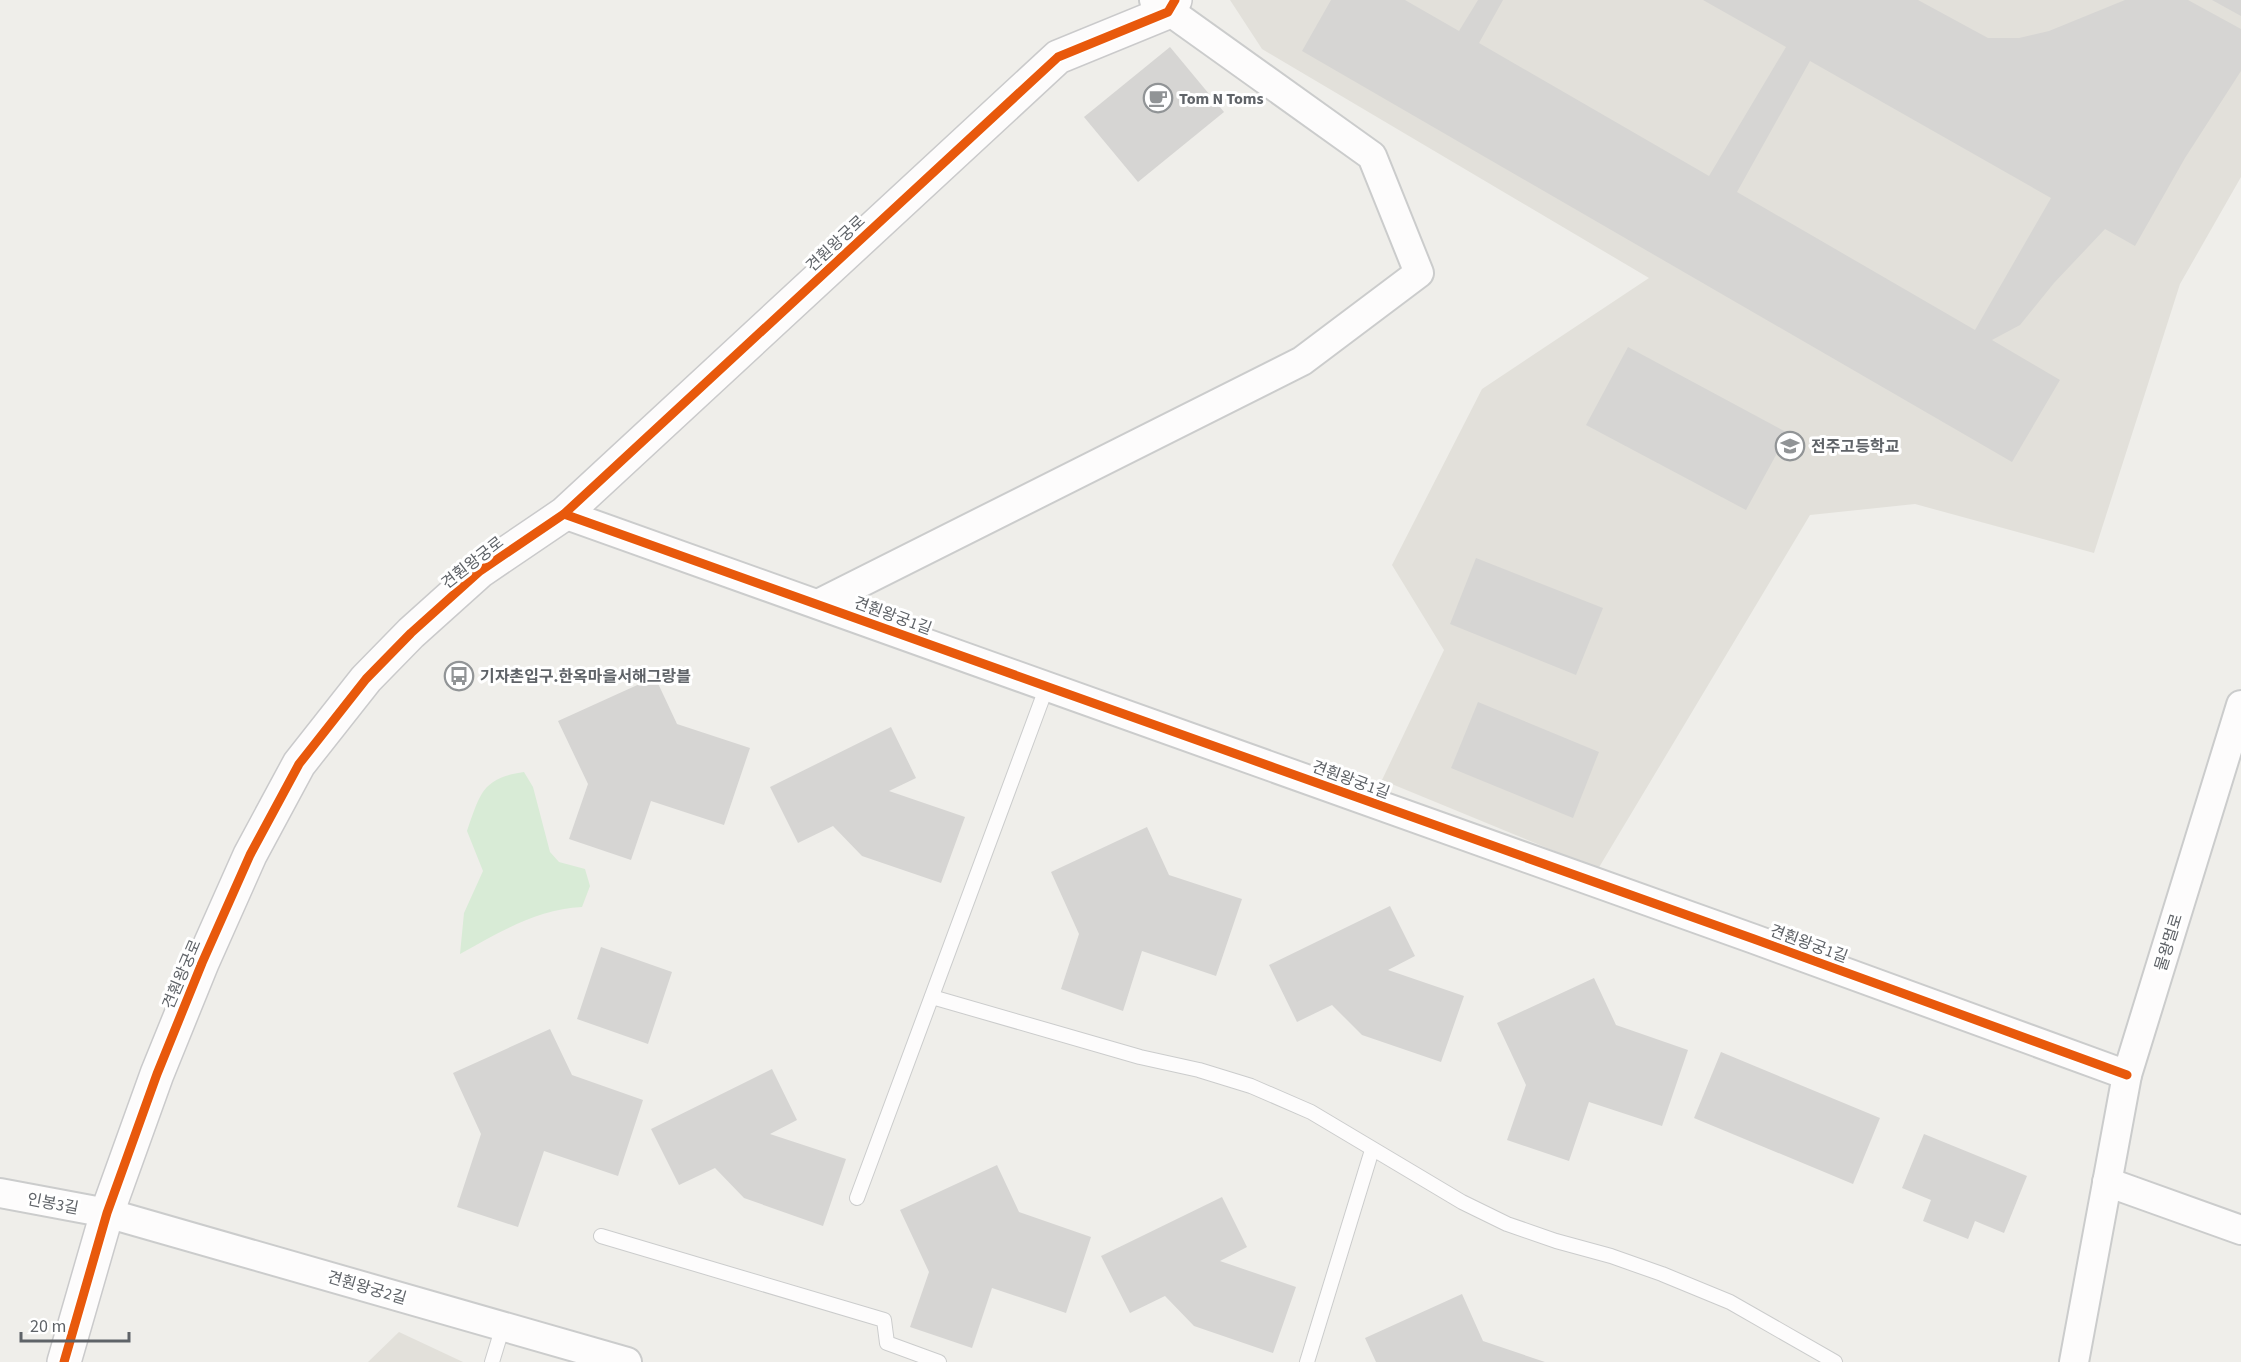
<svg xmlns="http://www.w3.org/2000/svg" width="2241" height="1362" font-family="'Source Sans 3','Noto Sans KR',sans-serif">
  <style>
    .education { fill: #e2e0da }
    .green { fill: #d8ebd6 }
    .building { fill: #d6d5d3; fill-rule: evenodd }
    .lines { fill: none; stroke-linecap: round; stroke-linejoin: round }
    .lane-casing { stroke: #cbcccc; stroke-width: 16 }
    .street-casing { stroke: #cbcccc; stroke-width: 32 }
    .secondary-casing { stroke: #cacacb; stroke-width: 36 }
    .lane { stroke: #fdfcfc; stroke-width: 14 }
    .street { stroke: #fdfcfc; stroke-width: 28 }
    .secondary { stroke: #fdfcfc; stroke-width: 33 }
    .cycleway-casing { stroke: #fff; stroke-width: 13 }
    .cycleway { stroke: #e8590c; stroke-width: 9 }
    .labels { text-anchor: middle; stroke-width: 6; stroke-linejoin: round; paint-order: stroke }
    .poi-label { font-size: 16px; font-weight: bold; fill: #5f6368; stroke: #fff; text-anchor: start }
    .street-label { font-size: 16px; fill: #5f6368; stroke: #fff }
  </style>
  <rect width="100%" height="100%" fill="#efeeea"/>
  <!-- education -->
  <g class="education">
    <path d="M1230,0H2241V177L2180,284L2094,553L1915,504L1810,515L1598,869L1382,780L1444,650L1392,565L1482,389L1649,278L1262,49Z"/>
    <path d="M399,1332L463,1362H368Z"/>
  </g>
  <!-- green -->
  <path class="green" d="M524,772L533,787L550,852L559,862L585,869L590,886L582,907C537,909 498,933 460,954L464,913L483,871L467,831C480,794 482,778 524,772Z"/>
  <!-- building -->
  <g class="building">
    <path d="M1331,0H1405L1459,31L1478,0H1503L1479,43L1709,176L1786,47L1703,0H1918L1988,38H2019L2049,31L2125,0H2188L2241,29V71L2185,158L2135,246L2105,229L2054,283L2020,325L1992,340L2060,380L2012,462L1302,51ZM1810,61L2051,198L1975,330L1737,192Z"/>
    <path d="M2212,0H2241V16Z"/>
    <path d="M1170,47L1224,112L1138,182L1084,117Z"/>
    <path d="M1628,347L1788,433L1746,510L1586,425Z"/>
    <path d="M1476,558L1603,608L1576,675L1450,624Z"/>
    <path d="M655,677L677,724L750,748L724,825L651,801L631,860L569,839L588,784L558,721Z"/>
    <path d="M1478,702L1599,752L1573,818L1451,768Z"/>
    <path d="M891,727L916,778L889,791L965,817L941,883L862,856L833,826L798,843L770,787Z"/>
    <path d="M1147,827L1169,875L1242,899L1216,976L1142,951L1123,1011L1061,989L1079,934L1051,872Z"/>
    <path d="M1390,906L1415,956L1388,970L1464,996L1441,1062L1362,1035L1332,1005L1297,1022L1269,965Z"/>
    <path d="M601,947L672,972L648,1044L577,1019Z"/>
    <path d="M1594,978L1616,1025L1688,1050L1662,1126L1589,1102L1569,1161L1507,1140L1526,1085L1497,1023Z"/>
    <path d="M550,1029L572,1075L643,1100L618,1176L544,1151L518,1227L457,1207L481,1134L453,1073Z"/>
    <path d="M1721,1052L1880,1118L1853,1184L1694,1118Z"/>
    <path d="M772,1069L797,1120L770,1134L846,1159L823,1226L744,1198L715,1168L679,1185L651,1129Z"/>
    <path d="M1924,1134L2027,1176L2004,1233L1975,1221L1968,1239L1923,1221L1931,1200L1902,1188Z"/>
    <path d="M997,1165L1019,1212L1091,1237L1066,1313L992,1288L972,1348L910,1327L929,1272L900,1210Z"/>
    <path d="M1222,1197L1247,1247L1220,1261L1296,1287L1273,1353L1194,1326L1165,1296L1130,1313L1101,1256Z"/>
    <path d="M1462,1294L1483,1341L1545,1362H1376L1365,1338Z"/>
  </g>
  <g class="lines">
    <!-- lane casing -->
    <g class="lane-casing">
      <g id="lane">
        <path d="M932,997L1140,1057L1199,1070L1251,1086L1311,1112L1462,1202L1507,1224L1556,1241L1611,1256L1662,1274L1730,1302L1835,1362"/>
        <path d="M857,1198L1047,686"/>
        <path d="M601,1236L884,1320L887,1343L939,1362"/>
        <path d="M492,1362L503,1326"/>
        <path d="M1307,1362L1372,1150"/>
      </g>
    </g>
    <!-- street casing -->
    <g class="street-casing">
      <g id="street">
        <path d="M564,514L1754,939L2127,1075"/>
        <path d="M818,604L1302,361L1419,273L1372,156L1154,0"/>
        <path d="M2107,1182L2241,1230"/>
        <path d="M0,1193L107,1213L627,1362"/>
        <path d="M2074,1362L2127,1075L2241,705"/>
      </g>
    </g>
    <!-- secondary casing -->
    <g class="secondary-casing">
      <path id="secondary" d="M64,1362L107,1213L157,1074L202,963L250,855L299,764L366,679L411,633L480,571L564,514L1058,57L1168,12L1175,0"/>
    </g>
    <!-- lane -->
    <use href="#lane" class="lane"/>
    <!-- street -->
    <use href="#street" class="street"/>
    <!-- secondary -->
    <use href="#secondary" class="secondary"/>
    <!-- cycleway casing -->
    <g class="cycleway-casing">
      <g id="cycleway">
        <path d="M564,514L1754,939L2127,1075"/>
        <path d="M64,1362L107,1213L157,1074L202,963L250,855L299,764L366,679L411,633L480,571L564,514L1058,57L1168,12L1175,0"/>
      </g>
    </g>
    <!-- cycleway -->
    <use href="#cycleway" class="cycleway"/>
  </g>
  <!-- icons -->
  <defs>
    <g id="cafe-ring" transform="scale(1.5)"><circle r="9.5" fill="#fff" stroke="#919496" stroke-width="1.5"/><path d="M-5.5-4.5H6V0H3Q3 3.5 0 3.5H-2.5Q-5.5 3.5-5.5 0ZM3-3.2v2h1.7v-2ZM-6 4.5H4V6H-6Z" fill="#919496"/></g>
    <g id="school-ring" transform="scale(1.5)"><circle r="9.5" fill="#fff" stroke="#919496" stroke-width="1.5"/><path d="M0-5L7-2L0 1L-7-2ZM-4 1L0 2.5L4 1V4Q0 6-4 4Z" fill="#919496"/></g>
    <g id="bus-ring" transform="scale(1.5)"><circle r="9.5" fill="#fff" stroke="#919496" stroke-width="1.5"/><path d="M-5-6H5V4H4V6H2V4H-2V6H-4V4H-5ZM-3.5-4V0h7V-4ZM-3.5 1.2v1.5H-2V1.2ZM2 1.2v1.5H3.5V1.2Z" fill="#919496"/></g>
  </defs>
  <g fill-rule="evenodd">
    <use href="#cafe-ring" x="1158" y="98"/>
    <use href="#school-ring" x="1790" y="446"/>
    <use href="#bus-ring" x="459" y="676"/>
  </g>
  <g class="labels">
    <!-- poi labels -->
    <g class="poi-label">
      <text x="1179" y="104">Tom N Toms</text>
      <text x="1811" y="452">전주고등학교</text>
      <text x="480" y="682">기자촌입구.한옥마을서해그랑블</text>
    </g>
    <!-- street labels -->
    <g class="street-label">
      <text transform="translate(835 243) rotate(-43)" y="6">견훤왕궁로</text>
      <text transform="translate(472 562) rotate(-38)" y="6">견훤왕궁로</text>
      <text transform="translate(893 615) rotate(20)" y="6">견훤왕궁1길</text>
      <text transform="translate(1351 779) rotate(20)" y="6">견훤왕궁1길</text>
      <text transform="translate(2168 942) rotate(-73)" y="6">물왕멀로</text>
      <text transform="translate(1809 943) rotate(20)" y="6">견훤왕궁1길</text>
      <text transform="translate(181 974) rotate(-67)" y="6">견훤왕궁로</text>
      <text transform="translate(53 1203) rotate(11)" y="6">인봉3길</text>
      <text transform="translate(367 1287) rotate(16)" y="6">견훤왕궁2길</text>
    </g>
  </g>
  <!-- scale -->
  <path d="M21 1332v9h108v-9" fill="none" stroke="#5f6368" stroke-width="3"/>
  <text x="30" y="1332" font-size="18" fill="#5f6368" stroke="#ffffff" stroke-width="4.5" paint-order="stroke">20 m</text>
</svg>
